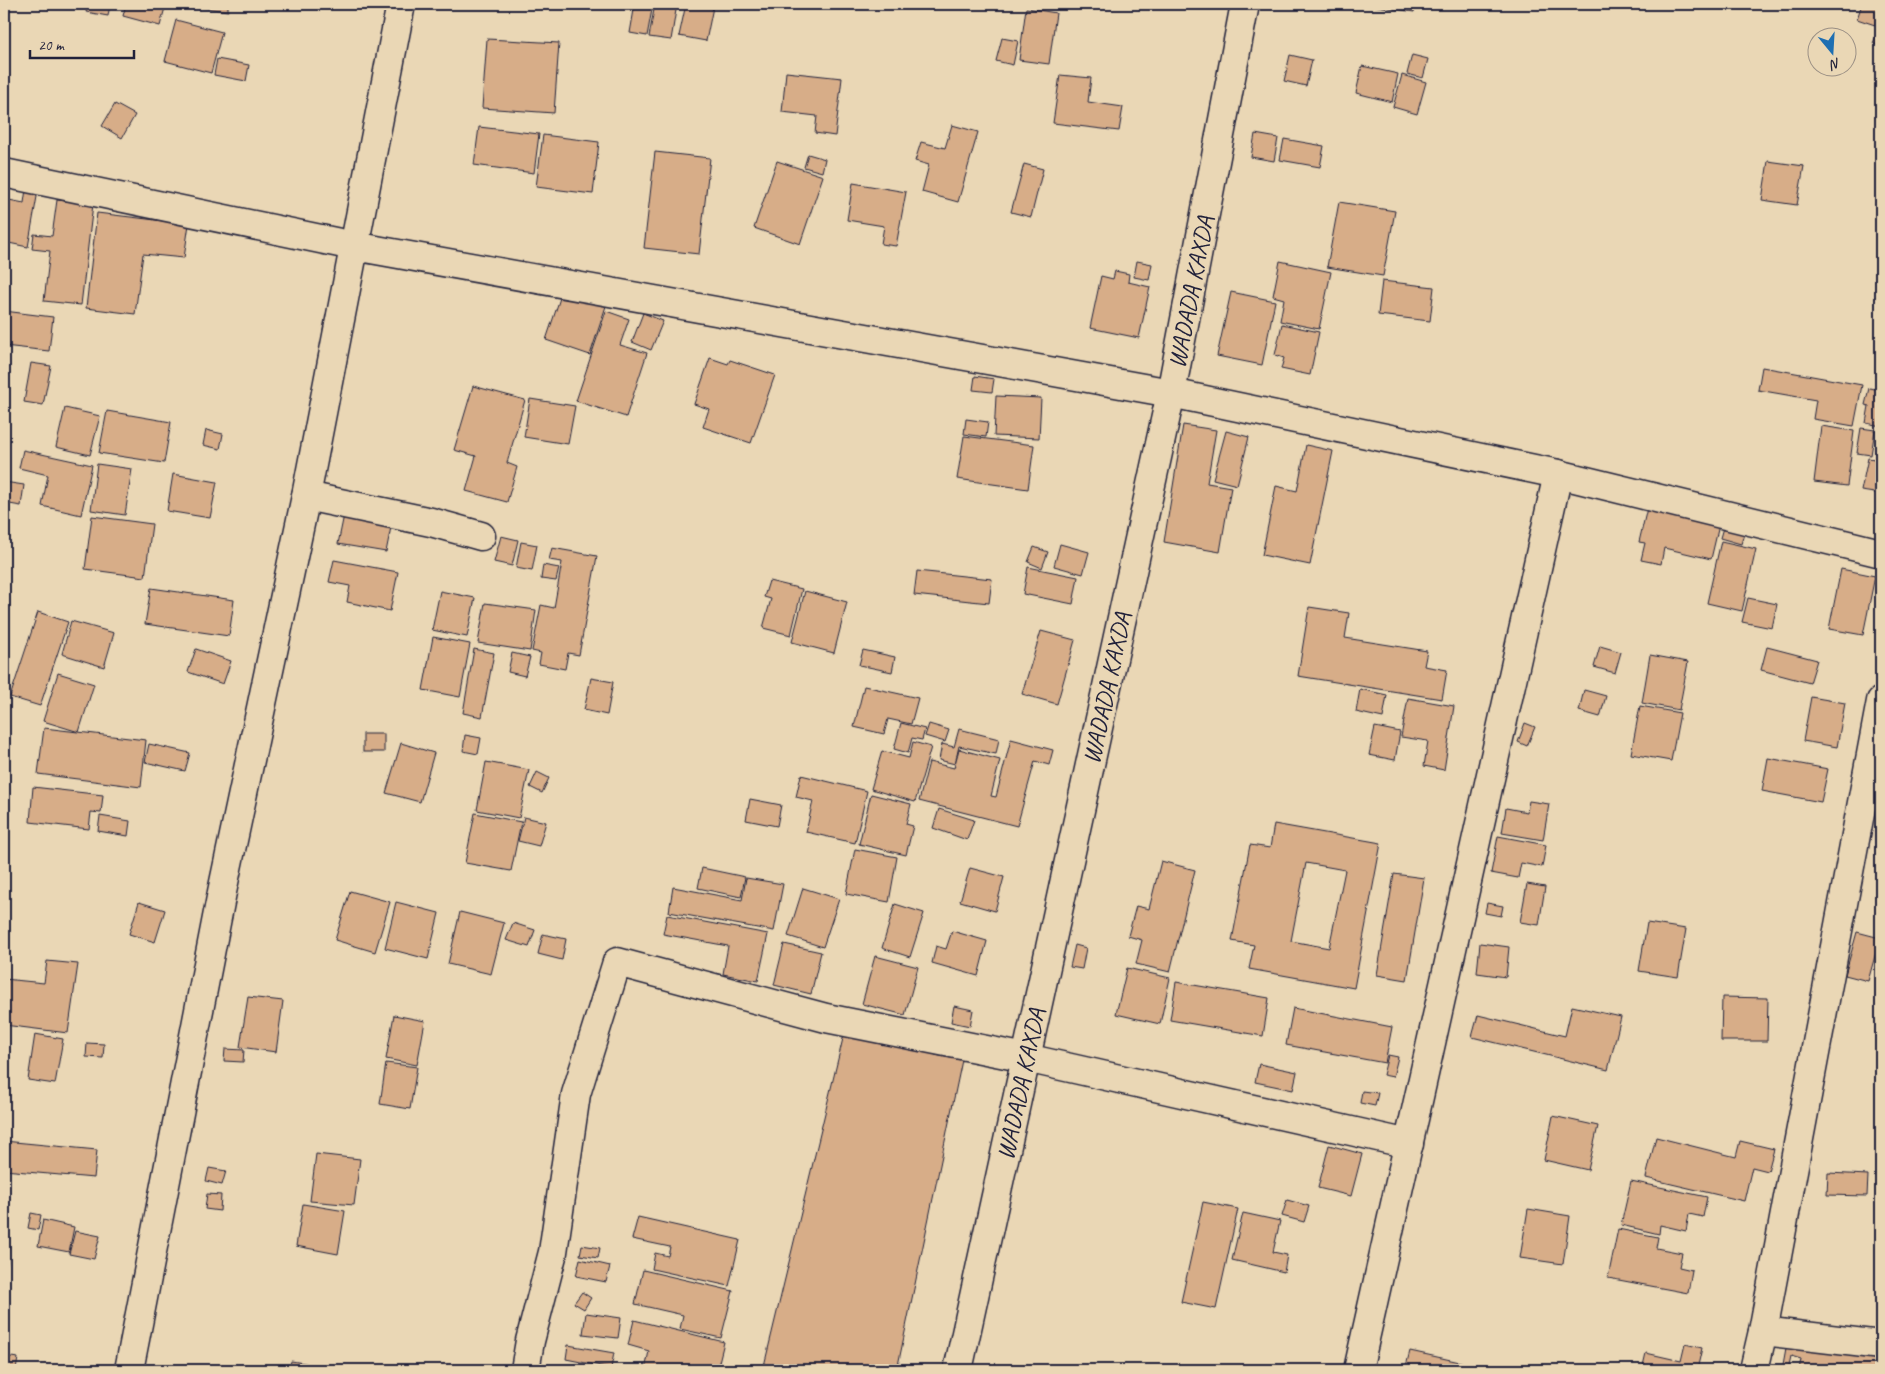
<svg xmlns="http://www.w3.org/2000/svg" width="1885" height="1374" font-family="Caveat,sans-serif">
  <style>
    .building { fill: #d7ad88; stroke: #22223b; fill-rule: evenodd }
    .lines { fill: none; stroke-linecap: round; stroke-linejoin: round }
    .minor-casing { stroke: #22223b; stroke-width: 31 }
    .minor { stroke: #ead7b5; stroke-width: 28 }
    .labels { text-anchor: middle; stroke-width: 5; stroke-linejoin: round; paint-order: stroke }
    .street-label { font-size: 25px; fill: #22223b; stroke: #ead7b5 }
  </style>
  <rect width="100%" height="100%" fill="#ead7b5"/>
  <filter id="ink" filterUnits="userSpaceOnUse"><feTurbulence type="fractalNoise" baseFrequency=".02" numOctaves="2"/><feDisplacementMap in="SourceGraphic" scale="10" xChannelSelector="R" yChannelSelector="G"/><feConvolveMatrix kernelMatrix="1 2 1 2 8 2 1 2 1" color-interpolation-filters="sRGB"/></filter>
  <g filter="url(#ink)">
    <!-- building -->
    <g class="building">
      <path d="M88,4H110L108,16L86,12Z"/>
      <path d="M126,4H166L160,26L123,16Z"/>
      <path d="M179,4H228V11L179,5Z"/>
      <path d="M635,4H653L647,36L630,33Z"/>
      <path d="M655,4H677L671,40L649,37Z"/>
      <path d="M686,4H699L713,7L706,41L679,36Z"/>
      <path d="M1366,4H1416L1414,12Z"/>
      <path d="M1862,4H1873L1881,6L1875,25L1857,19Z"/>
      <path d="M1026,8L1056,13L1049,64L1019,60Z"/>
      <path d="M176,20L222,32L211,73L165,61Z"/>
      <path d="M1881,26V47L1873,43Z"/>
      <path d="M1002,38L1018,41L1013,65L996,61Z"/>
      <path d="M487,39L559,43L554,113L482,108Z"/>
      <path d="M1290,55L1312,60L1306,86L1284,81Z"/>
      <path d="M1412,55L1428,59L1423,78L1407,74Z"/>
      <path d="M217,59L249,65L246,81L214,75Z"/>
      <path d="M1362,66L1398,74L1392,102L1356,93Z"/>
      <path d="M786,72L842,78L835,136L815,133L817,116L782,112Z"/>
      <path d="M1060,75L1091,78L1088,102L1123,107L1119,131L1053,123Z"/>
      <path d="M1402,75L1426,82L1417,114L1393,107Z"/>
      <path d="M115,104L135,115L122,138L102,126Z"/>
      <path d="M952,125L978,132L958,202L922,192L929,165L915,161L921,142L945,148Z"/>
      <path d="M479,127L539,134L534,173L474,165Z"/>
      <path d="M1255,134L1278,138L1274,161L1251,157Z"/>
      <path d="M543,135L599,142L593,194L536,187Z"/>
      <path d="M1284,139L1324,146L1320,167L1280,160Z"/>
      <path d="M655,152L710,158L699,254L644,248Z"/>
      <path d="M808,154L825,159L822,172L804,167Z"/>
      <path d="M777,161L823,176L800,244L754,228Z"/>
      <path d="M1768,161L1804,166L1797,205L1762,200Z"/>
      <path d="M1024,164L1043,169L1031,217L1011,212Z"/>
      <path d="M853,183L906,192L896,246L881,244L884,226L847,220Z"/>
      <path d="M26,189L38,191L28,247L4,242V199L24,203Z"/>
      <path d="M57,200L93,204L81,305L44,301L50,251L32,249L34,234L52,236Z"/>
      <path d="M1339,202L1395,211L1383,276L1327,267Z"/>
      <path d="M97,213L189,224L184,258L143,254L135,314L86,308Z"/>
      <path d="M1137,261L1152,264L1149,280L1134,277Z"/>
      <path d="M1280,261L1331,272L1319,329L1280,321L1284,299L1273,296Z"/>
      <path d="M1115,271L1129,274L1128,282L1150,287L1139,338L1090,328L1101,276L1113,279Z"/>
      <path d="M1382,281L1434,287L1430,321L1378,315Z"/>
      <path d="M562,292L606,306L590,355L546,340Z"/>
      <path d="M1231,292L1275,301L1262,365L1217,356Z"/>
      <path d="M4,311L53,317L49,351L4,346Z"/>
      <path d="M606,311L629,319L620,345L647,353L626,417L576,401Z"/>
      <path d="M643,313L663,321L651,350L632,342Z"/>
      <path d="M1282,324L1319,332L1310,375L1281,369L1284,358L1275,355Z"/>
      <path d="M710,358L728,364L730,360L775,375L751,443L703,427L709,409L694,404Z"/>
      <path d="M31,363L51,366L43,405L24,402Z"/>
      <path d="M1762,367L1862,385L1854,426L1813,419L1816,400L1758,390Z"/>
      <path d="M975,376L994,379L992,392L973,390Z"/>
      <path d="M473,386L525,400L507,463L517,467L507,502L466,491L476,456L454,450Z"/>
      <path d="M1869,388L1881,390V426L1866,423L1869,406L1865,405Z"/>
      <path d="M996,396L1041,398L1039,438L994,436Z"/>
      <path d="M530,399L575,406L568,444L524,437Z"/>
      <path d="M65,408L100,416L90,455L56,447Z"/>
      <path d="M107,411L171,422L164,463L99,453Z"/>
      <path d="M966,419L988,422L986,437L964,434Z"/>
      <path d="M1183,425L1216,430L1207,483L1231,487L1220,552L1164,542Z"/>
      <path d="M1821,426L1854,431L1847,486L1814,482Z"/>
      <path d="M1861,428L1875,430L1871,455L1857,453Z"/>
      <path d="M206,430L223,434L220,449L203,445Z"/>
      <path d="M1226,431L1249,437L1237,485L1213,479Z"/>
      <path d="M964,436L1034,445L1028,489L957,479Z"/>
      <path d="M1306,445L1333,451L1310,565L1262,555L1276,486L1297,491Z"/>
      <path d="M23,450L92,465L81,515L42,506L48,475L19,468Z"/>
      <path d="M1868,458L1881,460V494L1861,491Z"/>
      <path d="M97,464L132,469L125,515L91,510Z"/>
      <path d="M173,474L217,482L210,518L167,511Z"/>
      <path d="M4,482L24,485L21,506L4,503Z"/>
      <path d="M1647,508L1719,525L1711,559L1664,548L1661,564L1641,560L1645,543L1639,542Z"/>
      <path d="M345,510L393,517L386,552L338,544Z"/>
      <path d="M92,516L152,524L145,577L85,569Z"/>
      <path d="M1724,524L1745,530L1741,544L1720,538Z"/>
      <path d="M501,536L518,540L512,566L494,562Z"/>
      <path d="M1721,541L1756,549L1742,611L1707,603Z"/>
      <path d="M521,542L537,545L532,571L516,568Z"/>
      <path d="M1060,544L1089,552L1083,574L1054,566Z"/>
      <path d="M1034,547L1048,552L1042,568L1028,562Z"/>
      <path d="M552,548L597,556L579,655L568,653L565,669L539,664L541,653L532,651L541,605L554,608L562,562L549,560Z"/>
      <path d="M334,560L398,572L390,611L347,602L350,586L329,582Z"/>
      <path d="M543,565L559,568L556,581L541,579Z"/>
      <path d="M1028,567L1078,577L1073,604L1023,594Z"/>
      <path d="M1841,569L1875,576L1863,635L1829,629Z"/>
      <path d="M917,571L992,579L989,603L914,595Z"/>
      <path d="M769,581L802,589L791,635L763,628L771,599L764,597Z"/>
      <path d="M151,588L234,600L229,636L145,624Z"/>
      <path d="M440,591L475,598L467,637L432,630Z"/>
      <path d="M805,591L847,602L834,653L792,642Z"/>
      <path d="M1748,598L1777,604L1772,628L1742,622Z"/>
      <path d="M485,603L536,610L530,651L478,643Z"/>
      <path d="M1309,607L1349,613L1345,638L1427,651L1424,666L1447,670L1442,699L1298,676Z"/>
      <path d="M38,612L68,622L40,706L10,697Z"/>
      <path d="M4,613H8L4,646Z"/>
      <path d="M71,621L114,633L104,667L62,654Z"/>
      <path d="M1041,631L1075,640L1057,704L1022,694Z"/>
      <path d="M433,637L470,644L460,697L423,690Z"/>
      <path d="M1600,646L1621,652L1615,673L1594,667Z"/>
      <path d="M1767,647L1817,660L1810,683L1761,670Z"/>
      <path d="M196,649L231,661L223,684L188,672Z"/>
      <path d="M474,649L494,653L482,717L463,713Z"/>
      <path d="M863,650L895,657L892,672L859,665Z"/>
      <path d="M512,653L530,657L525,676L508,672Z"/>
      <path d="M1650,655L1688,662L1679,710L1642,703Z"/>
      <path d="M58,673L94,684L79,732L43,721Z"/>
      <path d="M591,678L613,682L607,715L584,710Z"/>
      <path d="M864,686L918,698L911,724L888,719L884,734L854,727Z"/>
      <path d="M1360,689L1387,695L1383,718L1356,712Z"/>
      <path d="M1584,690L1606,696L1600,717L1579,711Z"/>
      <path d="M1811,697L1845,703L1837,747L1803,741Z"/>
      <path d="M1408,698L1454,706L1444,770L1424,766L1428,741L1401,737Z"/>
      <path d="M1640,706L1680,713L1671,761L1631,754Z"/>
      <path d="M901,723L925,729L922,740L912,738L908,753L894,749Z"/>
      <path d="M1525,723L1535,727L1527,746L1518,742Z"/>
      <path d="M929,724L949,730L945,742L925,736Z"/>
      <path d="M1375,727L1400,732L1395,760L1369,755Z"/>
      <path d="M44,728L146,740L141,787L38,774Z"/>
      <path d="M959,729L999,739L996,754L959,746L955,764L939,760L942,744L954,747Z"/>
      <rect x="363" y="734" width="21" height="18"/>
      <path d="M465,735L481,738L478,754L463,751Z"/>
      <path d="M1011,739L1053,750L1049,765L1035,761L1017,826L919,801L929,762L954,768L959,749L1000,760L991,796L996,797Z"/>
      <path d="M913,742L931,747L915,802L871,789L882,751L909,758Z"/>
      <path d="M401,743L434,753L420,802L386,793Z"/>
      <path d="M149,744L190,753L185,771L145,762Z"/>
      <path d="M1768,758L1828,769L1821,802L1762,791Z"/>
      <path d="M486,762L529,770L519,818L477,810Z"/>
      <path d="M537,772L549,778L542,793L530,787Z"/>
      <path d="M801,775L867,791L855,843L806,832L813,801L796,797Z"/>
      <path d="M33,787L103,795L101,813L91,812L89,829L30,822Z"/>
      <path d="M871,794L911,804L906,824L913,826L906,855L859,844Z"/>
      <path d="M750,799L781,805L777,826L746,820Z"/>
      <path d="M1529,801L1549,804L1543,840L1502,833L1506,808L1527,812Z"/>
      <path d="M939,809L974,820L967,840L933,828Z"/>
      <path d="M475,813L521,822L511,871L465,863Z"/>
      <path d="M100,816L130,821L128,836L98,831Z"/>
      <path d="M524,817L546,822L539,846L518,841Z"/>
      <path d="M1274,824L1381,843L1354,988L1249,969L1254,945L1232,941L1250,845L1270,848ZM1306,863L1345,870L1329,948L1291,941Z"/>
      <path d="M1498,836L1546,845L1542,867L1521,863L1518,878L1491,873Z"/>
      <path d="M855,849L897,857L889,902L846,894Z"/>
      <path d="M1161,861L1195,870L1170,972L1136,964L1142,940L1128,936L1136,906L1149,909Z"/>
      <path d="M702,868L745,877L741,897L698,888Z"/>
      <path d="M970,868L1004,877L995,911L960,901Z"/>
      <path d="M1394,874L1424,878L1407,980L1377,975Z"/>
      <path d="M746,878L783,884L774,931L669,912L673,887L742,900Z"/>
      <path d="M1527,884L1545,887L1539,925L1520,922Z"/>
      <path d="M803,888L839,899L823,947L788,936Z"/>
      <path d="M350,891L390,902L375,952L335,940Z"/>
      <path d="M139,902L165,910L155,942L129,934Z"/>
      <path d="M396,902L439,913L428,959L385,948Z"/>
      <path d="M1487,903L1503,906L1501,916L1485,913Z"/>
      <path d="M895,904L924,913L910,957L882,948Z"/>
      <path d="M460,912L504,923L491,974L448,964Z"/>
      <path d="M667,915L768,934L758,981L723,974L728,946L663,934Z"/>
      <path d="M513,923L535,930L529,947L506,940Z"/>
      <path d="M1647,923L1686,929L1678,977L1639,971Z"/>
      <path d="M952,931L987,941L978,976L932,963L936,946L946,949Z"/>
      <path d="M1857,932L1880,938L1868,981L1845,975Z"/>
      <path d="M543,934L566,939L562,960L538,954Z"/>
      <path d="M1480,943L1509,947L1506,977L1477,973Z"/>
      <path d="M784,944L821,952L811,994L774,985Z"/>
      <path d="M1075,945L1086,948L1082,969L1070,967Z"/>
      <path d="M875,956L918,967L905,1015L862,1004Z"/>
      <path d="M47,961L78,964L68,1033L4,1025V979L44,983Z"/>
      <path d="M1127,968L1170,978L1160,1024L1116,1014Z"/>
      <path d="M1176,982L1269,998L1263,1036L1170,1020Z"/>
      <path d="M248,997L283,1001L276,1052L240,1047Z"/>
      <path d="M1722,997L1768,998L1767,1041H1721Z"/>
      <path d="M954,1006L973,1010L970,1026L951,1022Z"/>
      <path d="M1572,1006L1621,1017L1608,1070L1472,1037L1478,1015L1565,1036Z"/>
      <path d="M1293,1008L1392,1027L1385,1063L1286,1045Z"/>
      <path d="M394,1015L425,1021L417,1065L386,1059Z"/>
      <path d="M846,1026L937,1044L935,1055L962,1060L897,1370H763Z"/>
      <path d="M35,1034L63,1039L55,1084L28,1080Z"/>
      <path d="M87,1043L104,1044L103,1058L86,1057Z"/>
      <path d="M225,1049L244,1050L243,1062L224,1061Z"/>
      <path d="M1388,1055L1398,1057L1393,1077L1383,1075Z"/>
      <path d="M386,1063L417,1067L410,1109L380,1104Z"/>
      <path d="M1259,1064L1297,1072L1293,1090L1255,1082Z"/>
      <path d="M1362,1091L1378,1093L1375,1106L1360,1103Z"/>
      <path d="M1553,1116L1598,1126L1588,1170L1544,1160Z"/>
      <path d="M1656,1137L1736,1157L1740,1141L1774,1149L1768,1171L1752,1167L1744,1201L1646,1178Z"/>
      <path d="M4,1141L97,1150L94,1178L4,1170Z"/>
      <path d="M1329,1145L1362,1154L1351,1196L1318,1188Z"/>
      <path d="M316,1154L360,1159L354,1205L310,1201Z"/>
      <path d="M209,1168L226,1171L222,1185L206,1181Z"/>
      <path d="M1828,1173L1868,1175L1867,1196L1827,1195Z"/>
      <path d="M1631,1181L1707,1197L1703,1217L1689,1214L1686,1231L1660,1225L1659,1234L1621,1225Z"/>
      <path d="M207,1194L221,1195L220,1211L205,1209Z"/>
      <path d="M1287,1200L1309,1206L1304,1222L1282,1216Z"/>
      <path d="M1203,1202L1238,1209L1216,1309L1181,1302Z"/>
      <path d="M303,1204L345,1211L338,1254L296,1246Z"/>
      <path d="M1528,1209L1570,1216L1563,1264L1520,1258Z"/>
      <path d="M31,1213L41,1215L38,1230L28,1228Z"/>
      <path d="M1243,1213L1280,1221L1273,1252L1287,1255L1284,1272L1232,1260Z"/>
      <path d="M638,1217L740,1240L729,1286L652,1269L655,1253L668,1256L670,1247L632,1239Z"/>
      <path d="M43,1220L74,1227L69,1252L38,1246Z"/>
      <path d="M1618,1229L1658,1237L1656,1248L1682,1253L1679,1267L1692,1270L1688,1293L1608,1278Z"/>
      <path d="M75,1231L100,1236L94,1259L69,1254Z"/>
      <path d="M582,1245L600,1248L598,1258L580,1255Z"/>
      <path d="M4,1246L9,1247L4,1284Z"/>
      <path d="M580,1259L610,1266L606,1282L576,1276Z"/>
      <path d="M643,1270L733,1291L721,1338L680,1329L683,1315L635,1304Z"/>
      <path d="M582,1292L591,1298L584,1309L574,1303Z"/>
      <path d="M586,1313L621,1318L618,1338L583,1334Z"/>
      <path d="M634,1320L724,1342L717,1370H645L649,1351L628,1345Z"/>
      <path d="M1790,1326L1881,1343V1370H1799L1801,1359L1791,1356L1788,1370H1782Z"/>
      <path d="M1685,1344L1702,1348L1697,1370H1642L1646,1353L1681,1361Z"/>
      <path d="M568,1345L614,1353L611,1368L566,1359Z"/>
      <path d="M1410,1351L1496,1370H1405Z"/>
      <path d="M4,1356L18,1358L16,1370H4Z"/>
      <path d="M291,1361L337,1368V1370H289Z"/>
    </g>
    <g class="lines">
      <!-- minor casing -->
      <g class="minor-casing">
        <g id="minor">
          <path d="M4,173L354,246L1171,393L1558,474L1881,553"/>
          <path d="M306,496L431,522L481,536"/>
          <path d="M1763,1331L1881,1345"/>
          <path d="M129,1370L222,892L306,496L401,4"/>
          <path d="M525,1370L530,1341L553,1252L576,1094L617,962L826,1018L1026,1058L1409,1144"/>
          <path d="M958,1370L1171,393L1245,4"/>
          <path d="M1358,1370L1558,474"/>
          <path d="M1754,1370L1763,1331L1881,701"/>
        </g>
      </g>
      <!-- minor -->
      <use href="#minor" class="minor"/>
    </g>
  </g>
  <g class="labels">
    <!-- street labels -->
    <g class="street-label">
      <text transform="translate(1190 292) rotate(-79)" y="9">WADADA KAXDA</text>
      <text transform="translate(1106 688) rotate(-78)" y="9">WADADA KAXDA</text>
      <text transform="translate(1020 1084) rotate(-78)" y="9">WADADA KAXDA</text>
    </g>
  </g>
  <!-- margin -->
  <rect width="1885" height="1374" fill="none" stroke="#ead7b5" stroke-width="20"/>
  <rect x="10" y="10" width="1865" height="1354" fill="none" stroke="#22223b" stroke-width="2" filter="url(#ink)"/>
  <!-- north arrow -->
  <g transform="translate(1832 52) rotate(162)"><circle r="24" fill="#ead7b5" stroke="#9a8f84"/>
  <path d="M0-4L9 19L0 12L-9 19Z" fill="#1f6fb2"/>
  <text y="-8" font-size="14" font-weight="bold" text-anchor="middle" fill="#22223b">N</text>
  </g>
  <!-- scale -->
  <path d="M30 50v8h104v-8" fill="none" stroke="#22223b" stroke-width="2.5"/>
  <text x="38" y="50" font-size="15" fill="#22223b" stroke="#ead7b5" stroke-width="4" paint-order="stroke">20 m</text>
</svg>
